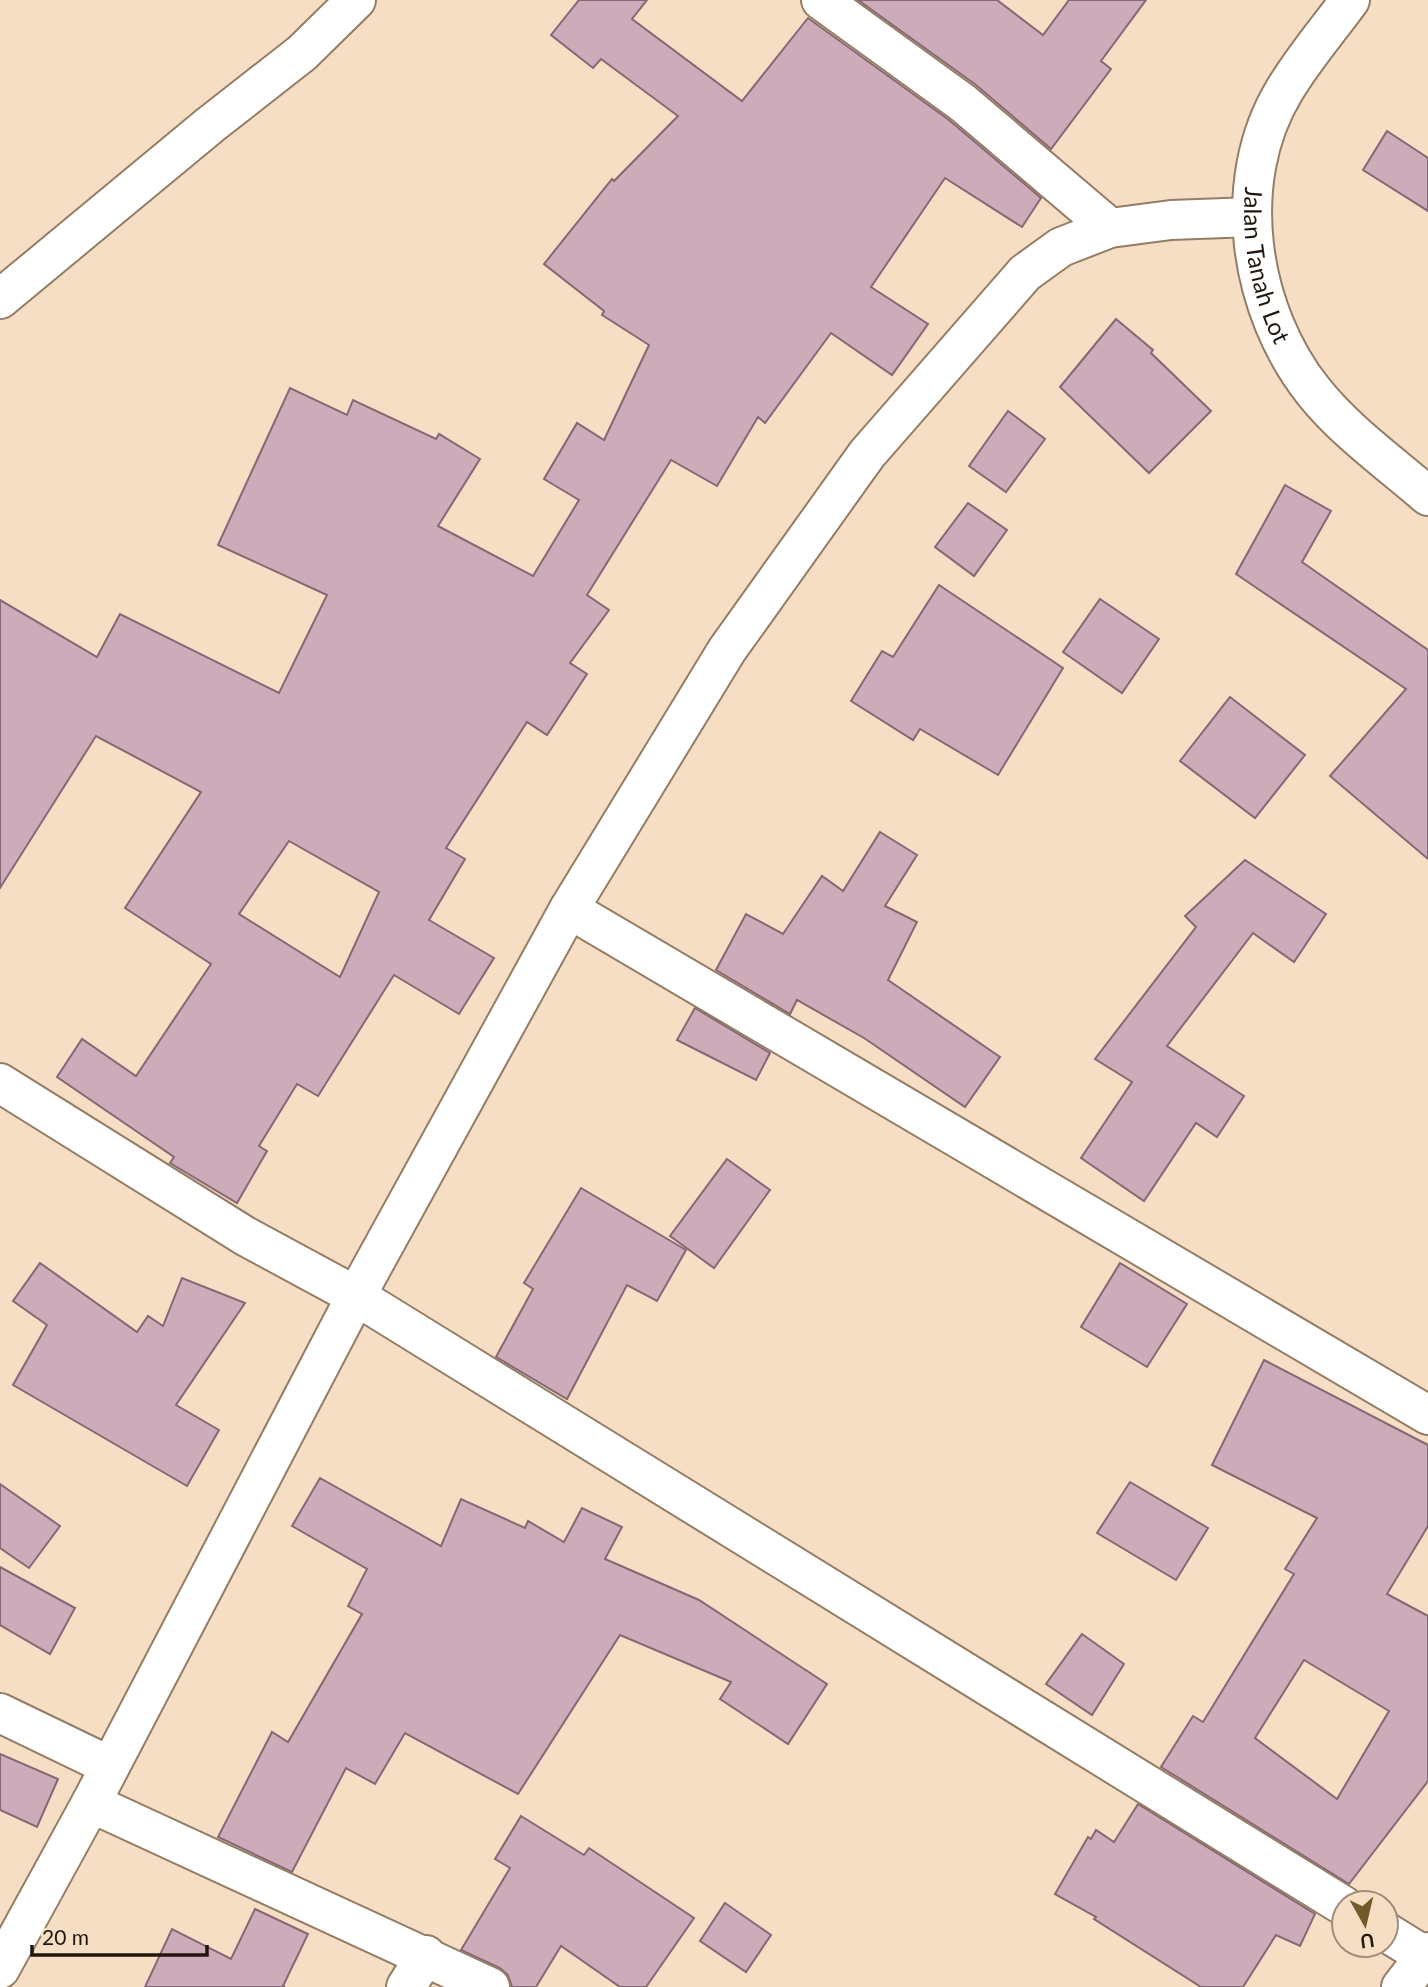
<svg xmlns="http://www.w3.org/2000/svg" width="1428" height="1987" font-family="Lato,sans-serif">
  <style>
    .building { fill: #cdabb9; stroke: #866775; stroke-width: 2; fill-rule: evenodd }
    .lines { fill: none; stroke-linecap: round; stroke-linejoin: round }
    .street-casing { stroke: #937d65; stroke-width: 42 }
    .secondary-casing { stroke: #937d65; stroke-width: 42 }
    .street { stroke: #fff; stroke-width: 38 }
    .secondary { stroke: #fff; stroke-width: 38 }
    .labels { text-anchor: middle; stroke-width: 6; stroke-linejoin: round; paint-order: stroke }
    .street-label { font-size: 24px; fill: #20170e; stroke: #f6dec4 }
  </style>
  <rect width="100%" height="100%" fill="#f6dec4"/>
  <!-- building -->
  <g class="building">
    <path d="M579,0H647L632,19L742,101L808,18L949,120L1041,198L1022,227L945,178L871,287L928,324L892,375L831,333L765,423L758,417L717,486L671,460L587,595L609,610L570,663L587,674L547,735L527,722L446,848L465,859L429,920L494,958L459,1014L394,975L318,1096L297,1084L259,1146L267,1151L237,1203L170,1163L174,1157L57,1077L82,1039L136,1076L211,964L125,908L201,792L96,736L0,888V600L97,657L120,614L279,693L327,595L218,545L290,388L347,415L353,400L436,439L439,434L480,459L438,526L533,576L579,500L544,479L577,423L604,440L649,345L602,315L604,311L544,264L612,179L614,181L678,116L601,59L593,68L551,35ZM289,841L379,892L340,977L239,914Z"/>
    <path d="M858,0H997L1043,35L1069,0H1146L1101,61L1111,69L1051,149L976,85Z"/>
    <path d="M1387,131L1428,158V211L1363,170Z"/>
    <path d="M1116,319L1153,350L1151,353L1211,411L1149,473L1060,387Z"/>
    <path d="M1008,411L1045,439L1006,492L969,466Z"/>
    <path d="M1285,485L1331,511L1302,562L1428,650V859L1330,776L1406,689L1236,574Z"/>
    <path d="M968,503L1007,530L974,576L935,547Z"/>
    <path d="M939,585L1063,668L998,775L920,729L913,740L851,701L882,651L893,657Z"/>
    <path d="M1100,599L1159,639L1122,693L1063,652Z"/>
    <path d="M1230,697L1305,755L1255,818L1180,761Z"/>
    <path d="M880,832L917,855L885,906L917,922L888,980L1000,1057L965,1107L864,1038L797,1000L790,1014L716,970L746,914L783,934L822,876L843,891Z"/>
    <path d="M1245,860L1326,914L1294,962L1253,933L1167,1046L1244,1096L1217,1137L1196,1123L1144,1201L1081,1158L1132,1082L1095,1059L1196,927L1185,916Z"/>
    <path d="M695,1008L770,1053L756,1080L677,1040Z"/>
    <path d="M727,1159L770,1190L714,1268L670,1236Z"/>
    <path d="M581,1188L686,1250L657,1301L627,1285L567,1399L496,1357L533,1289L524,1283Z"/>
    <path d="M40,1263L137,1332L148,1316L163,1326L182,1278L245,1303L176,1405L219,1430L187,1486L13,1385L47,1325L13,1301Z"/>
    <path d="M1120,1263L1187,1304L1147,1367L1081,1327Z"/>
    <path d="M1264,1360L1428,1445V1526L1387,1594L1428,1616V1781L1349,1884L1161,1767L1193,1716L1203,1722L1294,1574L1285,1569L1317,1518L1212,1465ZM1304,1660L1389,1711L1337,1799L1255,1738Z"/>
    <path d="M320,1478L441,1546L461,1499L525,1528L528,1521L564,1542L582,1508L622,1527L605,1559L699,1600L827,1684L788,1744L720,1699L731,1682L620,1635L518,1794L405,1733L375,1784L346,1768L292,1872L218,1837L272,1732L288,1742L362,1614L348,1606L367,1569L292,1526Z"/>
    <path d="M1130,1482L1208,1528L1176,1580L1097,1533Z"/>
    <path d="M0,1484L60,1526L29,1568L0,1548Z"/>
    <path d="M0,1567L75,1608L50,1654L0,1625Z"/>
    <path d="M1082,1634L1124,1664L1092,1715L1046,1684Z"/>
    <path d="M0,1754L58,1779L37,1827L0,1810Z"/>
    <path d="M1138,1804L1315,1914L1300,1946L1276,1935L1243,1987H1201L1094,1919L1096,1917L1055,1894L1088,1837L1091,1839L1096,1830L1114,1842Z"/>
    <path d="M521,1816L584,1855L589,1848L694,1918L646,1987H620L561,1946L536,1987H512L508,1975L500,1968L461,1950L510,1868L495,1859Z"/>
    <path d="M725,1903L771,1935L746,1972L700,1941Z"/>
    <path d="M255,1909L308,1934L283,1986L285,1987H145L172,1929L231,1959Z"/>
  </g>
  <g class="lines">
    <!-- street casing -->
    <g class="street-casing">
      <g id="street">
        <path d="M821,0L963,103L1110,228"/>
        <path d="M0,299L210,125L302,53L356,0"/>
        <path d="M569,909L1428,1415"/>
        <path d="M0,1083L245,1236L356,1296L1344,1906"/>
        <path d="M0,1713L110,1766"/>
        <path d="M91,1803L490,1987"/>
        <path d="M1386,1932L1425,1956"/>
        <path d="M0,1969L91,1803L356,1296L569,909L727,650L867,454L1025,273L1061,247L1110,228L1171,220L1252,217"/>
        <path d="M406,1987L426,1955"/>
        <path d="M1401,1987L1428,1952"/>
      </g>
    </g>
    <!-- secondary casing -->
    <g class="secondary-casing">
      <g id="secondary">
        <path id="s1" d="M1350,0C1328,30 1303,59 1284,91C1229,182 1249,311 1314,392C1346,432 1390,463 1428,496"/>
      </g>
    </g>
    <!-- street -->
    <use href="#street" class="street"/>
    <!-- secondary -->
    <use href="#secondary" class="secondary"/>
  </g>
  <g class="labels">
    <!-- street labels -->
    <g class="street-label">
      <text dy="8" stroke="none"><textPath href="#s1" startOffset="294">Jalan Tanah Lot</textPath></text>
    </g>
  </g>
  <!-- north arrow -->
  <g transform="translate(1365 1924) rotate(172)"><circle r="33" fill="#f6dec4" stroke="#a08e7b" stroke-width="2"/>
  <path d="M0-5L12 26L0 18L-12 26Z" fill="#725a2a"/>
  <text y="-10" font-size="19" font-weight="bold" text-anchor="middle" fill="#20170e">U</text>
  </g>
  <!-- scale -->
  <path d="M32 1945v10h175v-10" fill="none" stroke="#20170e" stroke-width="3.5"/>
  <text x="42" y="1945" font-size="21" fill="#20170e" stroke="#f6dec4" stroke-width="5" paint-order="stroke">20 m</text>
</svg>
